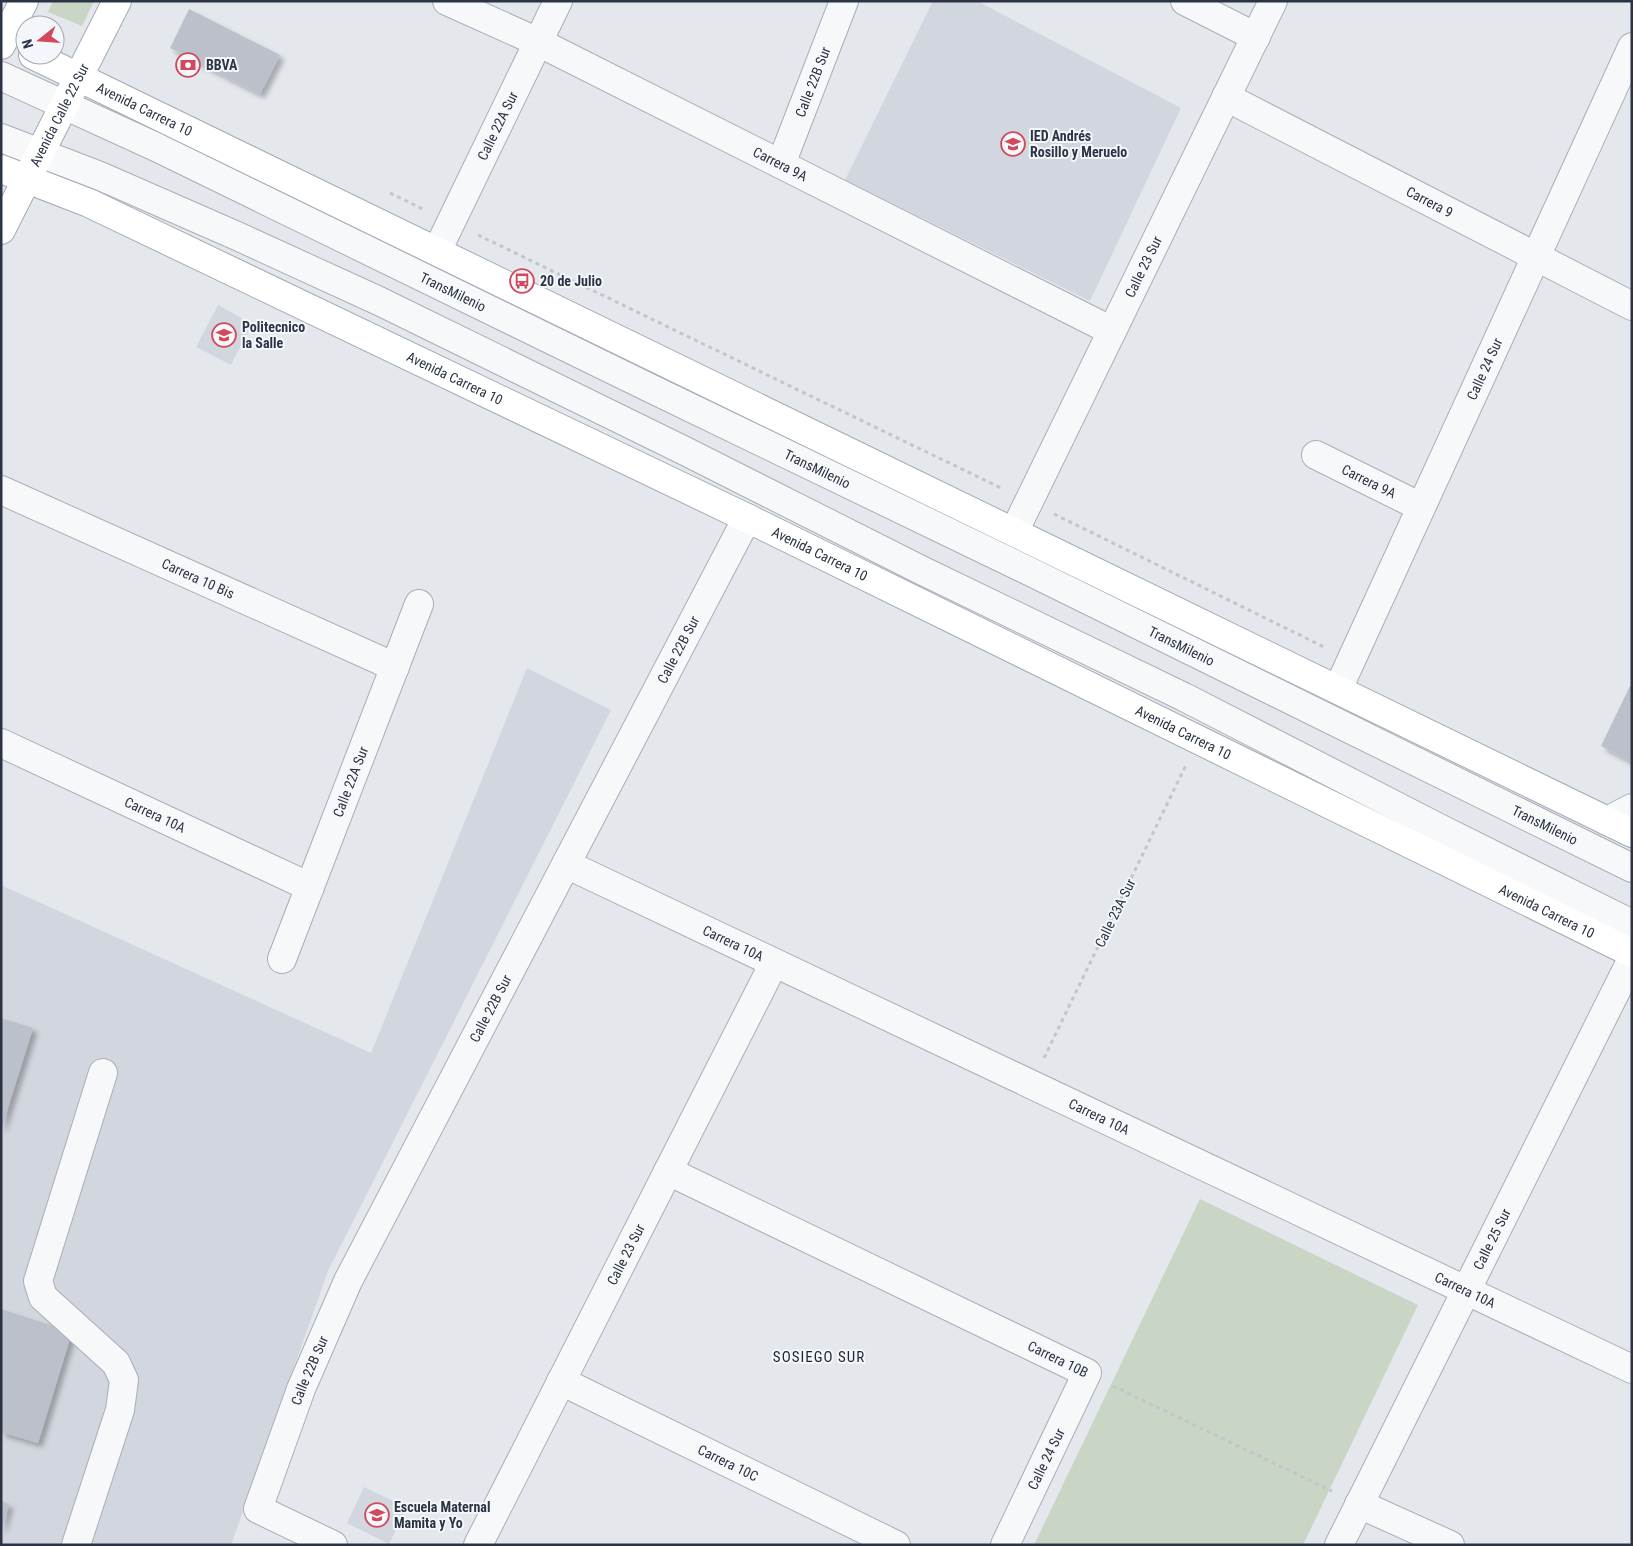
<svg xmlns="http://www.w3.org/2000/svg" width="1633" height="1546" font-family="'Roboto Condensed',sans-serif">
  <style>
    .built { fill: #d2d6de }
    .green { fill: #c9d6c5 }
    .building { fill: #bbc0ca; filter: url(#shadow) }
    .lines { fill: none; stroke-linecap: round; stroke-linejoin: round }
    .minor-casing { stroke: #a9aeb7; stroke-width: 30 }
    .major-casing { stroke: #a3abb8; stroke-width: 30 }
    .path { stroke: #c2c5cb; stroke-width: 3; stroke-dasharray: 4 4; stroke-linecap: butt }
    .minor { stroke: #f7f8fa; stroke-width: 28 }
    .major { stroke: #fff; stroke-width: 28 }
    .labels { text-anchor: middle; stroke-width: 4; stroke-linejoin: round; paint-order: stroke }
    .poi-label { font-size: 14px; font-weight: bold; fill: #2b3445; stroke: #f4f6f9; text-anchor: start }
    .street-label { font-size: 14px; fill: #2b3445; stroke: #f4f6f9 }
    .neighbourhood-label { font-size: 15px; letter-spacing: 1px; fill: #1d2536; stroke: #f4f6f9 }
  </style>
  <defs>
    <filter id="shadow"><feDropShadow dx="4.5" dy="4.5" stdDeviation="2.5" flood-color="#0004"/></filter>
  </defs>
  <rect width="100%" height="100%" fill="#e4e7ec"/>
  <!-- built -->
  <g class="built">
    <path d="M933,1H977L1181,108L1090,301L845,180Z"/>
    <path d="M218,305L252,324L231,365L196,347Z"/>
    <path d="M527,668L611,710L328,1271L231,1545H1V885L371,1053Z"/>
    <path d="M364,1487L407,1508L389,1544L347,1523Z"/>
  </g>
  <!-- green -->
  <g class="green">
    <path d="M53,1H94L82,26L48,12Z"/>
    <path d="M1200,1199L1418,1305L1303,1545H1034Z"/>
  </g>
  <!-- building -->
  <g class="building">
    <path d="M189,9L280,55L260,94L170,48Z"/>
    <path d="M1630,686L1632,687V762L1601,746Z"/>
    <path d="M1,1018L33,1028L2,1127H1Z"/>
    <path d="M1,1309L72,1332L38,1443L1,1432Z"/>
    <path d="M1,1501L9,1504L2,1528H1Z"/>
  </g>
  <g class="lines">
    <!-- minor casing -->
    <g class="minor-casing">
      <g id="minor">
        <path id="s1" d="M447,1L538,42L1112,331"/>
        <path d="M1185,1L1256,37"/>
        <path id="s2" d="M1,76L156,147L654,390L1033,573L1632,868"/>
        <path id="s3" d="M1226,97L1632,306"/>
        <path d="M1,138L100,176L237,236L379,301L685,451L921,570L1184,697L1441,829L1632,924"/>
        <path id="s4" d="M781,164L844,1"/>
        <path id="s5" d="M437,251L558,1"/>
        <path id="s6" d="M1316,455L1421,507"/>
        <path id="s7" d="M1,490L395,667"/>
        <path id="s8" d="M1014,532L1273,1"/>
        <path id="s9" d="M1338,689L1632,47"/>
        <path id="s10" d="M1,743L310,887"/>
        <path d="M1607,821L1632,808"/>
        <path id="s11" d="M566,864L1632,1369"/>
        <path id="s12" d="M282,959L419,604"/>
        <path d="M668,1171L1087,1373L1005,1545"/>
        <path id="s13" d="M561,1381L896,1545"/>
        <path d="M1359,1504L1450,1545"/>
        <path d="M76,1545L120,1410L124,1380L116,1363L43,1297L38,1281L103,1073"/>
        <path id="s14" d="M333,1545L258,1509L301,1389L348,1281L747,518"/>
        <path id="s15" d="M478,1545L774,963"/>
        <path id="s16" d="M1339,1545L1632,959"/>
      </g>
    </g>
    <!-- major casing -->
    <g class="major-casing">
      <g id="major">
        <path d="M1,45L24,1"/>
        <path id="s17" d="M33,55L1632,833"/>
        <path id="s18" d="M1,169L89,203L747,518L1632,953"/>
        <path id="s19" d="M1,230L117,1"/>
      </g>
    </g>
    <!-- path -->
    <g class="path">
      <path d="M390,193L425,210"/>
      <path d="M478,235L1003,489"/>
      <path d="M1054,514L1324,647"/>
      <path d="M1044,1058L1186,765"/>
      <path d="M1113,1386L1332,1491"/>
    </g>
    <!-- minor -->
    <use href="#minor" class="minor"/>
    <!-- major -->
    <use href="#major" class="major"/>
  </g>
  <!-- icons -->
  <defs>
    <g id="bank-ring" transform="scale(1.25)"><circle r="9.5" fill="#f4f6f9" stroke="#d1495b" stroke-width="1.5"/><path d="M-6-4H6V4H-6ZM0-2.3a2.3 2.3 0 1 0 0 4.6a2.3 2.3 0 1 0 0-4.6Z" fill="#d1495b"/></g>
    <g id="school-ring" transform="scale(1.25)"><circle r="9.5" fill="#f4f6f9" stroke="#d1495b" stroke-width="1.5"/><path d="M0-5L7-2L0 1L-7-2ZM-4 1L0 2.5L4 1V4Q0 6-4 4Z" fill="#d1495b"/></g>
    <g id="bus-ring" transform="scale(1.25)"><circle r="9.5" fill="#f4f6f9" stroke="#d1495b" stroke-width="1.5"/><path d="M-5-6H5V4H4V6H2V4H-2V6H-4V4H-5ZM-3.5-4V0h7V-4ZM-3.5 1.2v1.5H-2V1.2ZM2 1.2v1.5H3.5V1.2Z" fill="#d1495b"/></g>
    <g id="university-ring" transform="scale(1.25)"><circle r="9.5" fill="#f4f6f9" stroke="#d1495b" stroke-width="1.5"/><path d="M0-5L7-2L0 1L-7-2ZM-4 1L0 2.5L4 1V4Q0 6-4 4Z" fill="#d1495b"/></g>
  </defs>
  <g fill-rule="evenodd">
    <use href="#bank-ring" x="188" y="65"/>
    <use href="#school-ring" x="1013" y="144"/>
    <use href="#bus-ring" x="522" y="281"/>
    <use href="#university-ring" x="224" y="335"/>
    <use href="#school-ring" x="377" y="1515"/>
  </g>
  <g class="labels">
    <!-- poi labels -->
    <g class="poi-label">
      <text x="206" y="70">BBVA</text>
      <text x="1030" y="141">IED Andrés<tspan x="1030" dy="16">Rosillo y Meruelo</tspan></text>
      <text x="540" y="286">20 de Julio</text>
      <text x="242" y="332">Politecnico<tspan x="242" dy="16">la Salle</tspan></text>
      <text x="394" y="1512">Escuela Maternal<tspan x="394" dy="16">Mamita y Yo</tspan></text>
    </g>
    <!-- street labels -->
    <g class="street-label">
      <text dy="5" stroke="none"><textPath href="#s4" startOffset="88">Calle 22B Sur</textPath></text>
      <text dy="5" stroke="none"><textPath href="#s17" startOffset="124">Avenida Carrera 10</textPath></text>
      <text dy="5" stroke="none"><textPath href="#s19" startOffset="129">Avenida Calle 22 Sur</textPath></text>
      <text dy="5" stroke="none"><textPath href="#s5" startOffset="139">Calle 22A Sur</textPath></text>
      <text dy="5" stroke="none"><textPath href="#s1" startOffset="371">Carrera 9A</textPath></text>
      <text dy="5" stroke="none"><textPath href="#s3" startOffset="229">Carrera 9</textPath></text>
      <text dy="5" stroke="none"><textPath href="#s8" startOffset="295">Calle 23 Sur</textPath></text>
      <text dy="5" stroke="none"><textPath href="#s2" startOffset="501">TransMilenio</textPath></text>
      <text dy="5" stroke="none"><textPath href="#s9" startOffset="352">Calle 24 Sur</textPath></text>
      <text dy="5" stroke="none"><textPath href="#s18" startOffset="500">Avenida Carrera 10</textPath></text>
      <text dy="5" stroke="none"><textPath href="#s2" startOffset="906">TransMilenio</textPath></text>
      <text dy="5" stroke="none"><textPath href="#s6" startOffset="59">Carrera 9A</textPath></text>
      <text dy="5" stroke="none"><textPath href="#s18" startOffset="905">Avenida Carrera 10</textPath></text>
      <text dy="5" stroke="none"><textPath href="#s7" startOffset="216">Carrera 10 Bis</textPath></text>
      <text dy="5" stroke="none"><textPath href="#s2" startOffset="1311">TransMilenio</textPath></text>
      <text dy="5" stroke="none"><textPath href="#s14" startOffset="1041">Calle 22B Sur</textPath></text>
      <text dy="5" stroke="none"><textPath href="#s18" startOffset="1310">Avenida Carrera 10</textPath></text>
      <text dy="5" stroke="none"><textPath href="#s12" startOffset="190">Calle 22A Sur</textPath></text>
      <text dy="5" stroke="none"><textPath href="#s10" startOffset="170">Carrera 10A</textPath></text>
      <text dy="5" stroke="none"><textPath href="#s2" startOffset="1716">TransMilenio</textPath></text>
      <text dy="5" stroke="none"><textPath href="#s18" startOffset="1715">Avenida Carrera 10</textPath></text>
      <text transform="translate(1115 913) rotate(-64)" y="5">Calle 23A Sur</text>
      <text dy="5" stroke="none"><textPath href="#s11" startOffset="185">Carrera 10A</textPath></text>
      <text dy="5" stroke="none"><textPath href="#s14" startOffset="636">Calle 22B Sur</textPath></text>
      <text dy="5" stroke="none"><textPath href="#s11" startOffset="590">Carrera 10A</textPath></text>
      <text dy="5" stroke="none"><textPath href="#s16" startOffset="342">Calle 25 Sur</textPath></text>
      <text dy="5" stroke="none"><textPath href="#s15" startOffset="326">Calle 23 Sur</textPath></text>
      <text dy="5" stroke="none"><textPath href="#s11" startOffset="995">Carrera 10A</textPath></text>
      <text transform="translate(1058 1359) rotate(26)" y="5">Carrera 10B</text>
      <text dy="5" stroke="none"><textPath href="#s14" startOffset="231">Calle 22B Sur</textPath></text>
      <text transform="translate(1046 1459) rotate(-64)" y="5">Calle 24 Sur</text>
      <text dy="5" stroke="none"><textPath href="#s13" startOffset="186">Carrera 10C</textPath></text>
    </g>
    <!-- neighbourhood labels -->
    <g class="neighbourhood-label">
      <text x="819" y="1362">SOSIEGO SUR</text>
    </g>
  </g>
  <!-- border -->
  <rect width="1633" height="1546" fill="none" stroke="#2b3445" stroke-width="5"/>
  <!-- north arrow -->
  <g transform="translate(40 40) rotate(253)"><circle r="24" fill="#f4f6f9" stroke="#a4a8b1"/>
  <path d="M0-4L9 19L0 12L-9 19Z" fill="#d1495b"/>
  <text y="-8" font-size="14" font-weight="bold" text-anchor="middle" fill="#2b3445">N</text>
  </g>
</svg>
